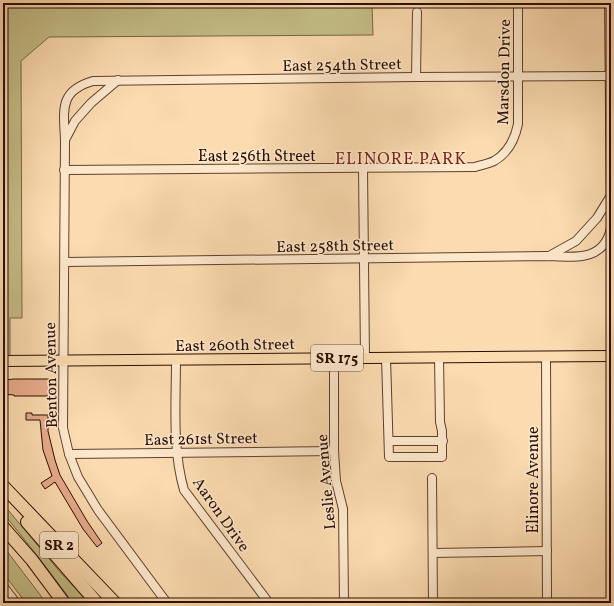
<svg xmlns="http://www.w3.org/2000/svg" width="614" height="606" font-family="Vollkorn,serif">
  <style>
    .green { fill: #c5be87; stroke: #786644 }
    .building { fill: #e8ab8c; stroke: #2a0d02 }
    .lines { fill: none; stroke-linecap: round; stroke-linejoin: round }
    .minor-casing { stroke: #5e402e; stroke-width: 10 }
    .major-casing { stroke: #2a0d02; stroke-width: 12 }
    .highway-casing { stroke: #2a0d02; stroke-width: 14 }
    .minor { stroke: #fde8cc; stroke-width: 8 }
    .major { stroke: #fcdbb0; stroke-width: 10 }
    .highway { stroke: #fcdbb0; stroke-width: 12 }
    .labels { text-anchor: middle; stroke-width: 3; stroke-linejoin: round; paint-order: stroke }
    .shield { fill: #fde8cc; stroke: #694f3f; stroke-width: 1 }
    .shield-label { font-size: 15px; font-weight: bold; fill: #2a0d02 }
    .street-label { font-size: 16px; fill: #2a0d02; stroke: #fde8cc }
    .neighbourhood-label { font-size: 17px; letter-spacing: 1px; fill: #7a1f14; stroke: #fde8cc }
  </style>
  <rect width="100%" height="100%" fill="#fcdbb0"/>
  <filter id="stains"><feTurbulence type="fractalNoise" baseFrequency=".005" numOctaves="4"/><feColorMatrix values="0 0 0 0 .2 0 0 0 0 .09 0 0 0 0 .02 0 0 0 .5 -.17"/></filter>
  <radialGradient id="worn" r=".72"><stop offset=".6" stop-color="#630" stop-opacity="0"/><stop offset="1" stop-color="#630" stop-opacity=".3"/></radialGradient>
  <!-- green -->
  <g class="green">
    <path d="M3,3H372L373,35L49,37L21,61L22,318H10V361H3Z"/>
    <path d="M3,504L61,573L89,603H73L36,554L3,513Z"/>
    <path d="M3,546L41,596L46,603H26L3,573Z"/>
  </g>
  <!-- building -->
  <g class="building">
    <path d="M14,379H55V387H52L51,396H14V395L3,394V385H5V380Z"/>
    <path d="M26,413H32V415H48V431L55,460L60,475L87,521L102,543L97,547L83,529L55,482L45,489L41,483L52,476L43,450L40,420H26Z"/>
  </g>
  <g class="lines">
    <!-- minor casing -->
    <g class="minor-casing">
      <g id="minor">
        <path d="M609,3L611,218"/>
        <path d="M416,77L417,12"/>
        <path d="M65,140L75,121L91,103L118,80"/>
        <path d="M363,168L365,358"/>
        <path d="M64,170L475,167C481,165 488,164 494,161C508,153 515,139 518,124V3"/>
        <path d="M549,256L576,241L597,218L610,197"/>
        <path d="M65,262L547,256C574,257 604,262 611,228"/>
        <path d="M546,356L547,603"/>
        <path d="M334,358V451L336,481L343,509L344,603"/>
        <path d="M386,358L389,457H442V431L440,422L439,357"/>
        <path d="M176,360C176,403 172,448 184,490L269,603"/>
        <path d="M389,441H443"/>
        <path d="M69,454L334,451"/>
        <path d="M432,478L433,603"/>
        <path d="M433,553L547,551"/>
        <path d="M3,586L16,603"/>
        <path d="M167,603L98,510L78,477L69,454L63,428L65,141C64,111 58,91 93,81L416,77L611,76"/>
      </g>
    </g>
    <!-- major casing -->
    <g class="major-casing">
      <path id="major" d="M3,361L611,356"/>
    </g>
    <!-- highway casing -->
    <g class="highway-casing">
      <g id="highway">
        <path d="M3,486L115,603"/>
        <path d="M27,522L97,603"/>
        <path d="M3,527L32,560L64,603"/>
      </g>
    </g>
    <!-- minor -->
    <use href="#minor" class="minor"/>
    <!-- major -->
    <use href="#major" class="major"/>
    <!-- highway -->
    <use href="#highway" class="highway"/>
  </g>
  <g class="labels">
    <!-- shield labels -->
    <g class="shield">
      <rect x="311" y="345" width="52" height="26" rx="3"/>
      <rect x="40" y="532" width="38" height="26" rx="3"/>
    </g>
    <g class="shield-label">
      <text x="337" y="363">SR 175</text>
      <text x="59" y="550">SR 2</text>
    </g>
    <!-- street labels -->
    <g class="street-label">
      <text transform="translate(342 64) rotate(-1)" y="6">East 254th Street</text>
      <text transform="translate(503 72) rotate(-89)" y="6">Marsdon Drive</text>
      <text x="257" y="161">East 256th Street</text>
      <text transform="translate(335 245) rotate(-1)" y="6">East 258th Street</text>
      <text transform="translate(235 344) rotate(-1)" y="6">East 260th Street</text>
      <text transform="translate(50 375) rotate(-91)" y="6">Benton Avenue</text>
      <text transform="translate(201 438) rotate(-1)" y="6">East 261st Street</text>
      <text transform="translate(532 480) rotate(-90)" y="6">Elinore Avenue</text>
      <text transform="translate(325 482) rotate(-95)" y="6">Leslie Avenue</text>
      <text transform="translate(222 514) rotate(55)" y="6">Aaron Drive</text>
    </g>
    <!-- neighbourhood labels -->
    <g class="neighbourhood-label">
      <text x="401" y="164">ELINORE PARK</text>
    </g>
  </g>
  <!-- margin -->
  <rect width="614" height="606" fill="none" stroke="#fcdbb0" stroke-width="16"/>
  <rect x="4" y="4" width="606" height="598" fill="none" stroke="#2a0d02" stroke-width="2"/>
  <rect x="8" y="8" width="598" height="590" fill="none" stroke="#2a0d02"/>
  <rect width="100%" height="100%" filter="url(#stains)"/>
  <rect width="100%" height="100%" fill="url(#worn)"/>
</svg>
